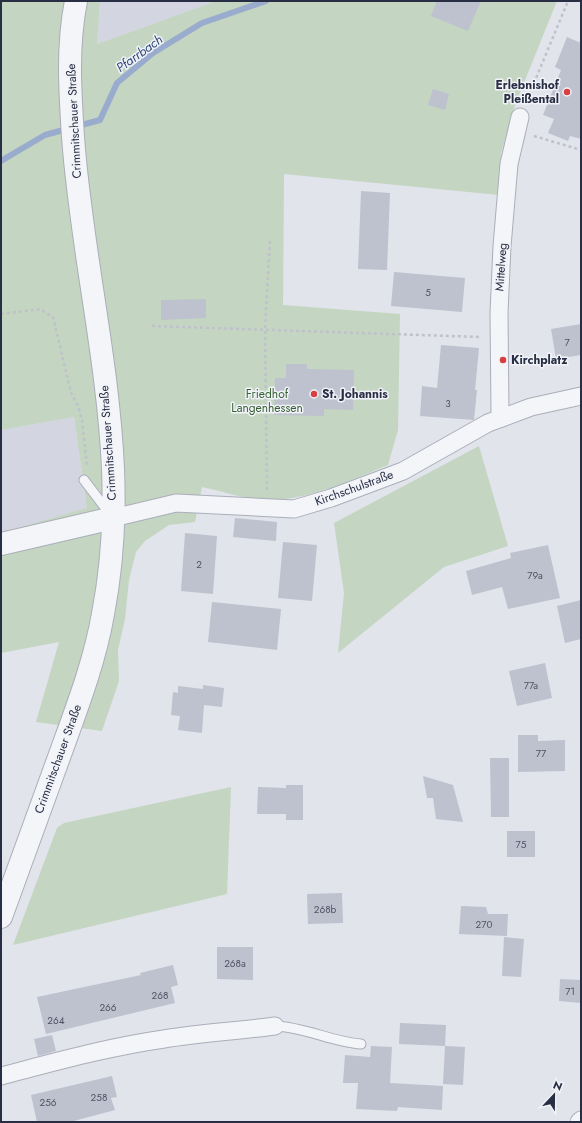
<svg xmlns="http://www.w3.org/2000/svg" width="582" height="1123" font-family="Jost,sans-serif">
  <style>
    .built { fill: #d3d6e0 }
    .green { fill: #c4d5c2 }
    .lines { fill: none; stroke-linecap: round; stroke-linejoin: round }
    .stream { stroke: #9aaccd; stroke-width: 6 }
    .building { fill: #bec2ce }
    .service-casing { stroke: #aaaeb9; stroke-width: 11 }
    .minor-casing { stroke: #aaaeb9; stroke-width: 19 }
    .tertiary-casing { stroke: #aaaeb9; stroke-width: 24 }
    .path { stroke: #bfc2ca; stroke-width: 2.5; stroke-dasharray: 3 3; stroke-linecap: butt }
    .service { stroke: #f4f5f9; stroke-width: 9 }
    .minor { stroke: #f4f5f9; stroke-width: 17 }
    .tertiary { stroke: #f4f5f9; stroke-width: 22 }
    .poi-dot { fill: #d73f41; stroke: #f1f3f8; stroke-width: 1.5 }
    .labels { text-anchor: middle; stroke-width: 3; stroke-linejoin: round; paint-order: stroke }
    .number-label { font-size: 10px; fill: #4e5466 }
    .poi-label { font-size: 12px; font-weight: bold; fill: #282f44; stroke: #f1f3f8; text-anchor: start }
    .street-label { font-size: 12px; fill: #282f44; stroke: #f1f3f8 }
    .park-label { font-size: 12px; fill: #376135; stroke: #f1f3f8 }
    .water-label { font-size: 13px; font-style: italic; fill: #2f477b; stroke: #f1f3f8 }
  </style>
  <rect width="100%" height="100%" fill="#e1e4eb"/>
  <!-- built -->
  <g class="built">
    <path d="M100,1H216L97,44Z"/>
    <path d="M74,417L87,509L1,533V430Z"/>
  </g>
  <!-- green -->
  <g class="green">
    <path d="M1,1H100L97,44L216,1H557L515,105L501,153L499,195L284,174L283,305L400,314L398,430L388,465C351,480 314,498 274,500C251,501 225,492 202,487L195,522L169,525L145,541L136,552L129,580L125,619L118,650L119,681L102,731L36,722L59,642L1,653V533L87,508L74,417L1,430Z"/>
    <path d="M479,446L508,546L444,567L338,653L344,593L334,523Z"/>
    <path d="M231,787L227,894L13,945L57,828L64,823Z"/>
  </g>
  <g class="lines">
    <!-- stream -->
    <path class="stream" d="M1,161L45,135L100,120L117,83L153,53L202,23L266,1"/>
  </g>
  <!-- building -->
  <g class="building">
    <path d="M437,1H481L468,31L431,16Z"/>
    <path d="M567,37L581,43V139L570,136L568,141L548,133L554,119L543,115L561,70L555,67Z"/>
    <path d="M433,89L449,94L445,110L428,105Z"/>
    <path d="M361,191L390,193L387,270L358,269Z"/>
    <path d="M394,272L465,278L462,312L391,306Z"/>
    <path d="M206,299V318L161,320V300Z"/>
    <path d="M581,324V355L556,359L551,329Z"/>
    <path d="M441,345L479,348L475,390H477L474,420L420,416L422,386L437,388Z"/>
    <path d="M286,364H307V369L354,370L353,410L324,409V416L274,415L275,378H286Z"/>
    <path d="M235,518L277,522L276,541L233,537Z"/>
    <path d="M185,533L217,536L213,594L181,591Z"/>
    <path d="M283,542L317,545L312,601L278,598Z"/>
    <path d="M548,545L560,598L508,609L502,587L472,595L466,571L511,558L510,553Z"/>
    <path d="M581,600V639L565,643L557,606Z"/>
    <path d="M212,602L281,609L277,650L208,642Z"/>
    <path d="M545,663L552,698L517,706L509,671Z"/>
    <path d="M203,685L224,688L222,707L204,705L202,733L178,730L180,716L171,715L173,692L178,693V686L203,689Z"/>
    <path d="M518,735H538V741L565,740V771L518,772Z"/>
    <path d="M490,758H509V817H491Z"/>
    <path d="M423,776L453,785L463,822L436,819L433,798H427Z"/>
    <path d="M286,785H303V820H286V814H257L258,787L286,788Z"/>
    <rect x="507" y="831" width="28" height="26"/>
    <path d="M342,893L343,923L308,924L307,894Z"/>
    <path d="M461,906L486,907L488,914H508L507,936L459,934Z"/>
    <path d="M504,937L524,939L521,977L502,976Z"/>
    <path d="M217,947H253V980L217,979Z"/>
    <path d="M173,965L178,985L171,987L175,1003L46,1034L37,997L141,975L140,973Z"/>
    <path d="M560,979L581,980V1003L559,1001Z"/>
    <path d="M400,1023L446,1025L445,1046L399,1044Z"/>
    <path d="M52,1035L56,1051L38,1056L34,1039Z"/>
    <path d="M371,1046L392,1047L390,1083L443,1086L442,1110L398,1107L397,1111L356,1109L358,1083H343L345,1055L370,1057Z"/>
    <path d="M445,1046L465,1047L463,1085L443,1084Z"/>
    <path d="M112,1076L117,1097L111,1098L115,1110L70,1122H37L31,1095Z"/>
  </g>
  <g class="lines">
    <!-- service casing -->
    <g class="service-casing">
      <g id="service">
        <path d="M84,480L110,514"/>
        <path d="M275,1026C305,1027 332,1042 361,1044"/>
      </g>
    </g>
    <!-- minor casing -->
    <g class="minor-casing">
      <g id="minor">
        <path d="M502,418L500,414L499,313L502,246L509,164L520,117"/>
        <path d="M113,518L176,503L294,509L331,498L403,471L488,423L531,407L581,396"/>
        <path d="M1,1076C55,1062 108,1047 164,1039C201,1033 238,1031 275,1026"/>
        <path d="M579,1122L581,1120"/>
      </g>
    </g>
    <!-- tertiary casing -->
    <g class="tertiary-casing">
      <g id="tertiary">
        <path d="M1,544L113,518"/>
        <path d="M1,917C21,861 42,805 62,749C78,705 95,660 103,614C112,567 115,517 113,469C108,357 81,248 73,137C70,91 67,46 76,1"/>
      </g>
    </g>
    <!-- path -->
    <g class="path">
      <path d="M527,100L568,1"/>
      <path d="M534,136L581,150"/>
      <path d="M1,314L40,309L53,317L71,393L78,406L82,420L87,466"/>
      <path d="M152,326L480,337"/>
      <path d="M267,490L265,328L270,241"/>
    </g>
    <!-- service -->
    <use href="#service" class="service"/>
    <!-- minor -->
    <use href="#minor" class="minor"/>
    <!-- tertiary -->
    <use href="#tertiary" class="tertiary"/>
  </g>
  <!-- markers -->
  <g class="poi-dot">
    <circle cx="567" cy="92" r="4"/>
    <circle cx="503" cy="360" r="4"/>
    <circle cx="314" cy="394" r="4"/>
  </g>
  <g class="labels">
    <!-- number labels -->
    <g class="number-label">
      <text x="428" y="296">5</text>
      <text x="567" y="346">7</text>
      <text x="448" y="407">3</text>
      <text x="199" y="568">2</text>
      <text x="535" y="579">79a</text>
      <text x="531" y="689">77a</text>
      <text x="541" y="757">77</text>
      <text x="521" y="848">75</text>
      <text x="325" y="913">268b</text>
      <text x="484" y="928">270</text>
      <text x="235" y="967">268a</text>
      <text x="570" y="995">71</text>
      <text x="160" y="999">268</text>
      <text x="108" y="1011">266</text>
      <text x="56" y="1024">264</text>
      <text x="99" y="1101">258</text>
      <text x="48" y="1106">256</text>
    </g>
    <!-- poi labels -->
    <g class="poi-label">
      <text x="559" y="89" text-anchor="end">Erlebnishof<tspan x="559" dy="14">Pleißental</tspan></text>
      <text x="511" y="364">Kirchplatz</text>
      <text x="322" y="398">St. Johannis</text>
    </g>
    <!-- street labels -->
    <g class="street-label">
      <text transform="translate(74 121) rotate(-93)" y="4">Crimmitschauer Straße</text>
      <text transform="translate(501 267) rotate(-86)" y="4">Mittelweg</text>
      <text transform="translate(108 443) rotate(-94)" y="4">Crimmitschauer Straße</text>
      <text transform="translate(354 488) rotate(-20)" y="4">Kirchschulstraße</text>
      <text transform="translate(58 759) rotate(-70)" y="4">Crimmitschauer Straße</text>
    </g>
    <!-- park labels -->
    <g class="park-label">
      <text x="267" y="398">Friedhof<tspan x="267" dy="14">Langenhessen</tspan></text>
    </g>
    <!-- water labels -->
    <g class="water-label">
      <text transform="translate(139 53) rotate(-36)" y="5">Pfarrbach</text>
    </g>
  </g>
  <!-- border -->
  <rect width="582" height="1123" fill="none" stroke="#282f44" stroke-width="4"/>
  <!-- north arrow -->
  <g transform="translate(554 1095) rotate(22)" stroke="#f1f3f8" stroke-width="3" paint-order="stroke">
  <path d="M0-3L7 15L0 10L-7 15Z" fill="#282f44"/>
  <text y="-6" font-size="11" font-weight="bold" text-anchor="middle" fill="#282f44">N</text>
  </g>
</svg>
